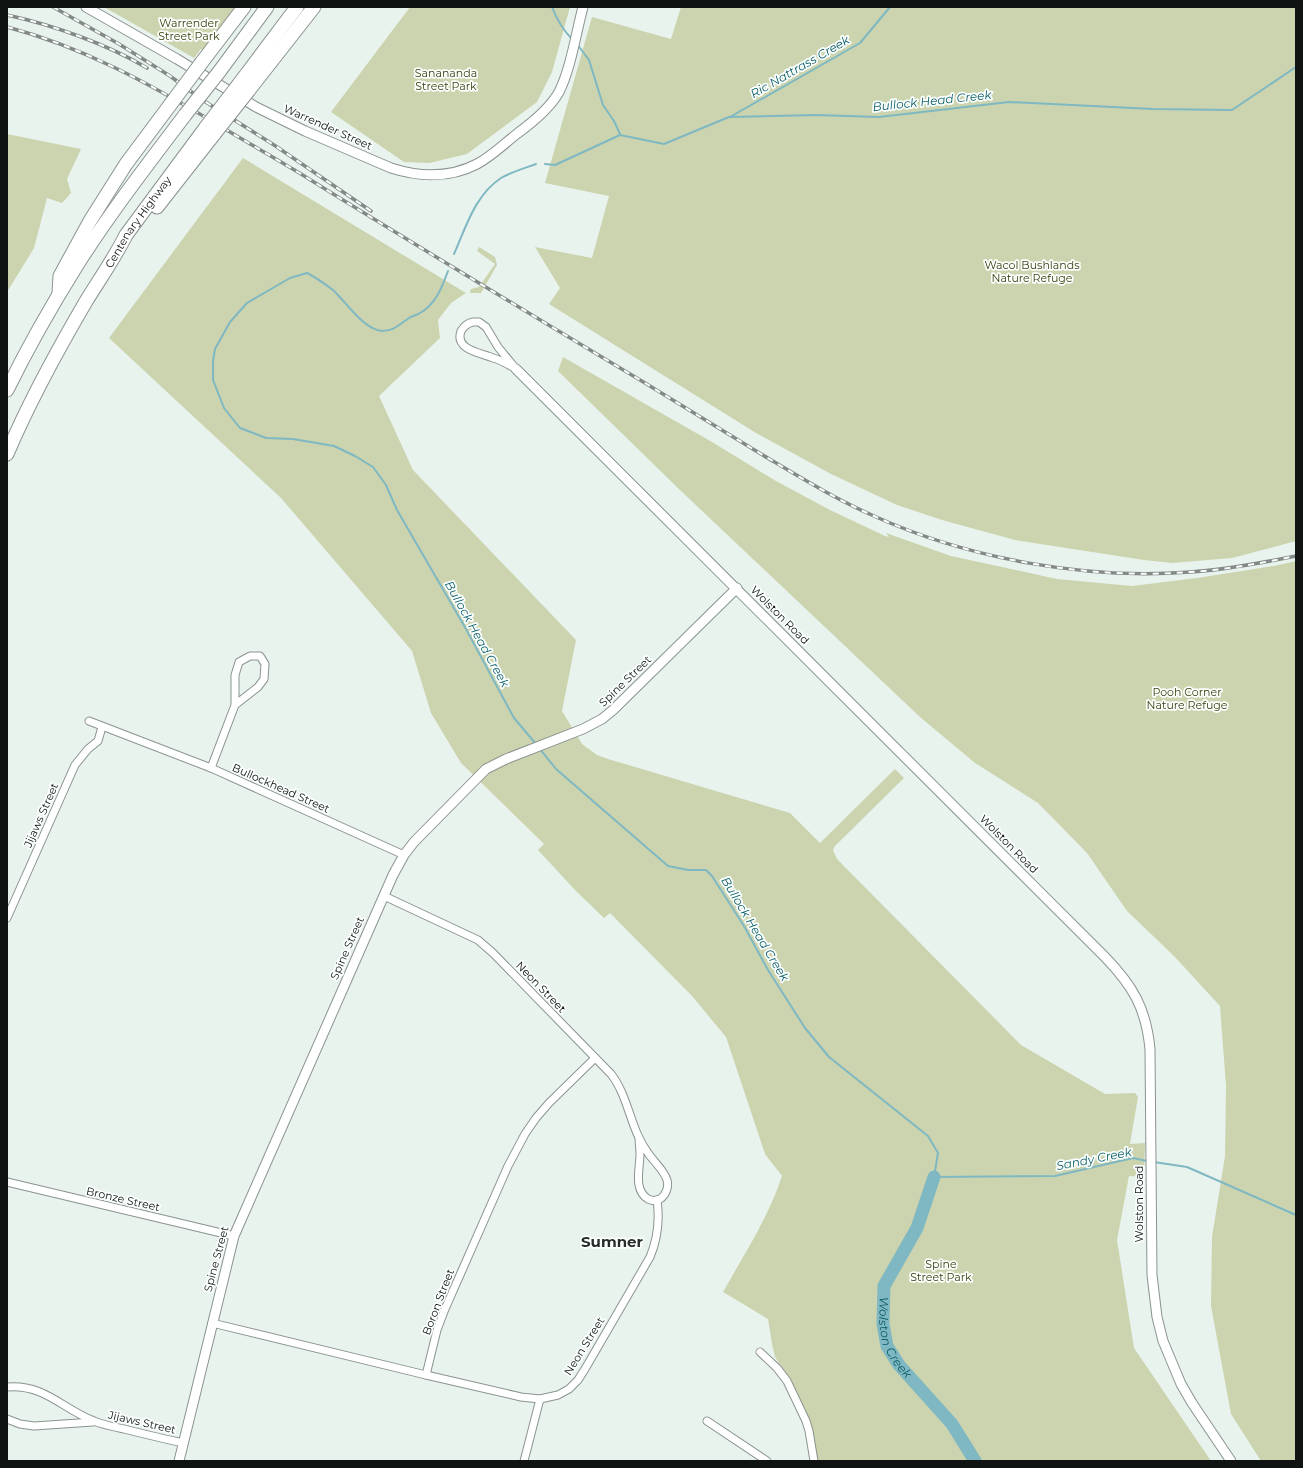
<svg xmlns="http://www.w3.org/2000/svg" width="1303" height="1468" font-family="Montserrat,sans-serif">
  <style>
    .green { fill: #cbd4ae }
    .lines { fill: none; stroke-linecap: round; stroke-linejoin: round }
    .stream { stroke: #7fb8c2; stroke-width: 2 }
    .river { stroke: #7fb8c2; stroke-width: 13 }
    .minor-casing { stroke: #8a938f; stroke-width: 9 }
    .tertiary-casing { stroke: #8a938f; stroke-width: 11 }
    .motorway-casing { stroke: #8a938f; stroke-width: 15 }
    .minor { stroke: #fff; stroke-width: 7 }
    .tertiary { stroke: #fff; stroke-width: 9 }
    .motorway { stroke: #fff; stroke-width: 13 }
    .rail-casing { stroke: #828986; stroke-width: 3.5 }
    .rail { stroke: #fbfffd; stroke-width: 2; stroke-dasharray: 6; stroke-linecap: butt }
    .motorway-bridge-casing { stroke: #8a938f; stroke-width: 15; stroke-linecap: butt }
    .motorway-bridge { stroke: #fff; stroke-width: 13 }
    .labels { text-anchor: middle; stroke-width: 3.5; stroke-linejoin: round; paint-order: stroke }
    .park-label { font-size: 11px; fill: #38400d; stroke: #fbfffd }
    .street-label { font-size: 11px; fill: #0f1311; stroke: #fbfffd }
    .water-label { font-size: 12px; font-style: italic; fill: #0b5d69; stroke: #fbfffd }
    .district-label { font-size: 15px; font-weight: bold; fill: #252d29; stroke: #fbfffd }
  </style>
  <rect width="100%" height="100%" fill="#e9f3ee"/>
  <!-- green -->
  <g class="green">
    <path d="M104,7H236L206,51L201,49L194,58Z"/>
    <path d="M410,7H570L552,72L537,102L467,154L429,163L404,162L331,112Z"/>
    <path d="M681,7H1296V541L1232,558L1172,563L1144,560L1015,540L942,520L897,505L831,474L756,433L549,304L560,288L535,247L592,258L609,196L545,183L592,17L671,39Z"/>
    <path d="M7,134L81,149L67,179L71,193L62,203L47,198L34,248L7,292Z"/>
    <path d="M243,158L466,293L451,303L438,320L440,338L379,396L413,470L576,640L562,711L582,744L597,755L608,759L790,813L820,843L895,769L904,778L835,846L833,850L837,859L1021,1045L1105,1094L1135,1093L1138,1097L1130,1144L1145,1143L1144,1177L1129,1176L1117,1240L1134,1348L1211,1461H818L787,1376L775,1357L772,1344L768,1319L723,1292C745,1253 768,1218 782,1176L765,1154L726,1037L692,996L610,913L604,918L575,890L538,850L544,844L461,763L431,713L412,651L281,498L109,338Z"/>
    <path d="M479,247L495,257L497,265L481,293H470L471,289L479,287L495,264L477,251Z"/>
    <path d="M563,357L712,442L776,481L830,510L885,536L889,537L886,533L951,556L1057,579L1132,586L1197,578L1274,566L1296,561V1461H1261L1231,1414L1211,1306L1212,1237L1225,1156L1226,1086L1220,1006L1174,956L1127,911L1087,853L1038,803L975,763L920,717L681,491L558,371Z"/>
  </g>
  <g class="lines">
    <!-- stream -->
    <g class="stream">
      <path d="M552,7C557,20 562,29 572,39"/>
      <path d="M577,44L589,60L603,105L614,121L620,134"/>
      <path d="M730,117L860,43L890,7"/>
      <path d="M545,164L555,165L620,135L664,144L729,117L816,115L879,117L1009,102L1153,109L1232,110L1296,67"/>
      <path d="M454,254C466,227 475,195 501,178C511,172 525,168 536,164"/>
      <path d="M448,271C442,287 436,304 420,313C417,315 412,316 409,318C400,324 394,331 382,331C364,330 346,302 333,290C325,284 317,278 307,273L290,278L247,303L230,322L215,349L213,361V380L224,408L240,428L266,438L293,439L334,446L355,456L373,467L386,485L397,510L466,629L514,718L536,744"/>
      <path d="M540,749L556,769L668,866L688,870H706L712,876L744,926L768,970L805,1028L829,1057L928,1136L938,1153L934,1177L1055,1176L1133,1158L1147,1161"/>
      <path d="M1154,1162L1187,1167L1296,1215"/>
    </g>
    <!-- river -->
    <path class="river" id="s1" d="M934,1177L917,1228L884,1286L883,1324L887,1346L899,1365L952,1424L975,1461"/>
    <!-- minor casing -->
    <g class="minor-casing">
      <g id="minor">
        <path d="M473,322H479L486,327L498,347L516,369C509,365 501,360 493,358C482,353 454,350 461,331C464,326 468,323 473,322Z"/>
        <path d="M89,721L211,768L404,855"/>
        <path d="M211,768L235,705V675L239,662L250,656H260L265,664L264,679L258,687L235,705"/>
        <path d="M384,896L478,940L493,953L611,1074C629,1097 630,1129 648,1153C654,1162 664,1170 667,1180C669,1187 666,1195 660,1199C656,1201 652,1201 648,1199C633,1190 640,1168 640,1154C640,1149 639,1143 639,1138"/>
        <path d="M7,918L75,765L88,749L98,741L102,727"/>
        <path d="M7,1182L234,1236"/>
        <path d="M212,1323L426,1375L437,1330L445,1309L508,1166L525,1134L536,1118L549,1103L595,1058"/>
        <path d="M760,1352L777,1368L787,1381L806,1421L809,1431L814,1461"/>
        <path d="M426,1375L521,1397L540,1399L558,1395L569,1389L578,1380L585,1369L650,1257C658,1238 660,1221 657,1200"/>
        <path d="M7,1387C45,1384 62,1409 94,1421C103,1425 114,1427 124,1429C144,1434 164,1439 184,1443"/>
        <path d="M7,1419L20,1424L34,1426L93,1422"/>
        <path d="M707,1421L767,1461"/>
        <path d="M524,1461L540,1399"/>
      </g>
    </g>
    <!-- tertiary casing -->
    <g class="tertiary-casing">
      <g id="tertiary">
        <path d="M86,7L177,59L256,107L305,131L391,168C419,177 450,178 477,164C492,156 505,143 518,133C533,122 550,108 559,92C571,68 576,33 583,7"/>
        <path d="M516,369L1105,957C1133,986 1146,1008 1150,1049L1152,1275L1157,1317L1163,1341L1181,1384L1192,1403L1231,1461"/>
        <path d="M179,1461L234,1236L393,875L404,855L414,842L486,769L506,759L583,729L602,719L613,710L737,588"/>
      </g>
    </g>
    <!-- motorway casing -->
    <g class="motorway-casing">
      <g id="motorway">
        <path d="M202,62L244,7"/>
        <path d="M219,72L267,7"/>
        <path d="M239,84L297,7"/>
        <path d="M249,90L314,7"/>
        <path d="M157,207L215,133"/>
        <path d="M59,293L60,276L90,221L126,164L170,105"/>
        <path d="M7,390C28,347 52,305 77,265C110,213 148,164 185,115"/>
        <path id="s2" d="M7,454C29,402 57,351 85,303C99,280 114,259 126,235L206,127"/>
      </g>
    </g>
    <!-- minor -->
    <use href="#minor" class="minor"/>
    <!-- tertiary -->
    <use href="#tertiary" class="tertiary"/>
    <!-- motorway -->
    <use href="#motorway" class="motorway"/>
    <!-- rail casing -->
    <g class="rail-casing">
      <g id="rail">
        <path d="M53,7L119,44L170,76L201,99L274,145L371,211"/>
        <path d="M7,15C53,25 107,44 147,68"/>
        <path d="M7,27C83,47 148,83 215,123C243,140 273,157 301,174C415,245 530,314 645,383C684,407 722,430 761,454C798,476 835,499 874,516C969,559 1087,580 1190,572C1225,570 1261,563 1296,556"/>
      </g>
    </g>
    <!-- rail -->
    <use href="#rail" class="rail"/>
    <!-- motorway-bridge casing -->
    <g class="motorway-bridge-casing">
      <g id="motorway-bridge">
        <path d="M170,105L202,62"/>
        <path d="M185,115L219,72"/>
        <path d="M206,127L239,84"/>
        <path d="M215,133L249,90"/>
      </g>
    </g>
    <!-- motorway-bridge -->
    <use href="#motorway-bridge" class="motorway-bridge"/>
  </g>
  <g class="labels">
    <!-- park labels -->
    <g class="park-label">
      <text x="189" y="27">Warrender<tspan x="189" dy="13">Street Park</tspan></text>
      <text x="446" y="77">Sanananda<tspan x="446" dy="13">Street Park</tspan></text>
      <text x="1032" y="269">Wacol Bushlands<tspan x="1032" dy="13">Nature Refuge</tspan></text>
      <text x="1187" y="696">Pooh Corner<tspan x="1187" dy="13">Nature Refuge</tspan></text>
      <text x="941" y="1268">Spine<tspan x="941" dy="13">Street Park</tspan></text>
    </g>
    <!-- street labels -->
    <g class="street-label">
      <text transform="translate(328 127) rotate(24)" y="4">Warrender Street</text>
      <text dy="4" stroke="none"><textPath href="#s2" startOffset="267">Centenary Highway</textPath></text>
      <text transform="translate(780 615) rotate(45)" y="4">Wolston Road</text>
      <text transform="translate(625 681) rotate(-44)" y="4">Spine Street</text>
      <text transform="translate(281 788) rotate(24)" y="4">Bullockhead Street</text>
      <text transform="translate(41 815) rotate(-66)" y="4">Jijaws Street</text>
      <text transform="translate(1009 844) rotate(45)" y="4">Wolston Road</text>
      <text transform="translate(347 948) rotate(-66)" y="4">Spine Street</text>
      <text transform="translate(541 987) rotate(46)" y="4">Neon Street</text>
      <text transform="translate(123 1199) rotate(13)" y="4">Bronze Street</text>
      <text transform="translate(1139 1204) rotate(-90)" y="4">Wolston Road</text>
      <text transform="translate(216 1259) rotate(-75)" y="4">Spine Street</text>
      <text transform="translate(438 1302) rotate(-69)" y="4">Boron Street</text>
      <text transform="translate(584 1346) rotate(-58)" y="4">Neon Street</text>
      <text transform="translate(142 1422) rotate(13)" y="4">Jijaws Street</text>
    </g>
    <!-- water labels -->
    <g class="water-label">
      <text transform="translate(800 67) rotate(-30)" y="4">Ric Nattrass Creek</text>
      <text transform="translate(932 101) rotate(-6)" y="4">Bullock Head Creek</text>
      <text transform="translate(477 634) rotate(61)" y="4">Bullock Head Creek</text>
      <text transform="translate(755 929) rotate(59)" y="4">Bullock Head Creek</text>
      <text transform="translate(1094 1159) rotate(-11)" y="4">Sandy Creek</text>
      <text dy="4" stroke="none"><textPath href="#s1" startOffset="175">Wolston Creek</textPath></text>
    </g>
    <!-- district labels -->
    <g class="district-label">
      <text x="612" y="1247">Sumner</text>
    </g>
  </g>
  <!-- border -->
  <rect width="1303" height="1468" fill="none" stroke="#0f1311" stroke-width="16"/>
</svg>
